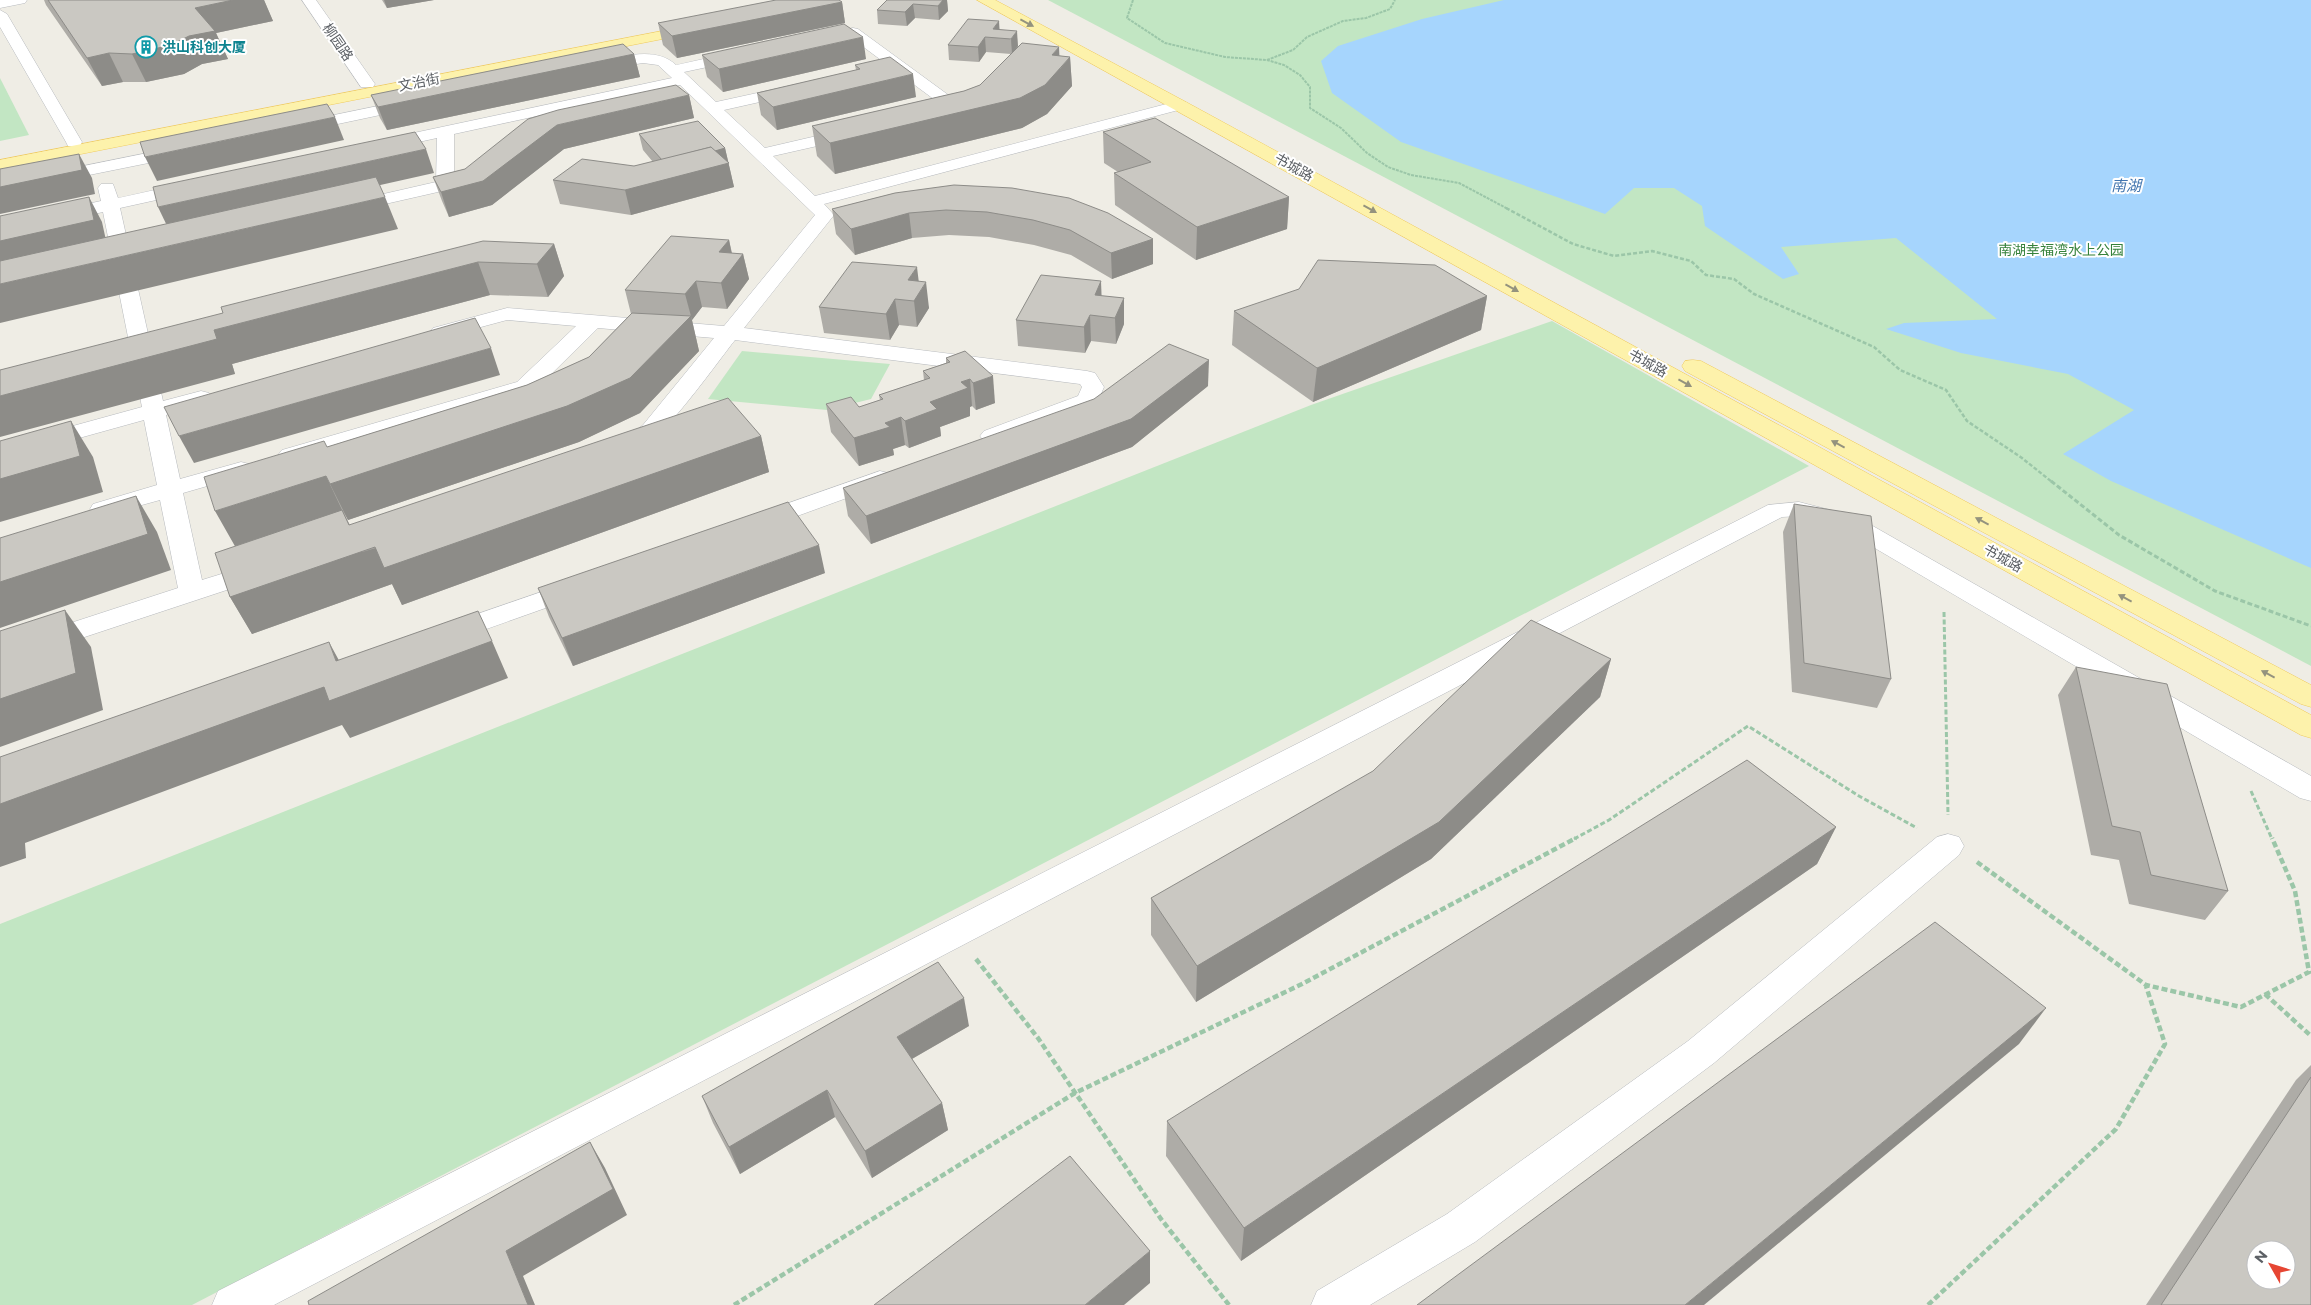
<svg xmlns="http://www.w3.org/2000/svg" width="2311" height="1305" font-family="Montserrat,'Noto Sans SC',sans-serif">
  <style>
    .green { fill: #c2e6c3 }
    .water { fill: #a6d5fd }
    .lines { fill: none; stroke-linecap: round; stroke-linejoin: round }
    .minor-casing { stroke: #b7babe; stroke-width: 1 }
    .major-casing { stroke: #efca5d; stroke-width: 1 }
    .path-far3 { stroke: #9bc6a8; stroke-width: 2; stroke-dasharray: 3 1; stroke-linecap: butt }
    .path-far2 { stroke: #9bc6a8; stroke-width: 2.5; stroke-dasharray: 4 2; stroke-linecap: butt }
    .path-far1 { stroke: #9bc6a8; stroke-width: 3; stroke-dasharray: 5 2.5; stroke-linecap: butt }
    .path { stroke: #9bc6a8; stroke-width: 4.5; stroke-dasharray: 6 3; stroke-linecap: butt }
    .minor { fill: #fff; fill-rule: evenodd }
    .major { fill: #fdf2ab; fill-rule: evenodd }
    .wall { fill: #aeaca7 }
    .shaded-wall { fill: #8d8c88 }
    .building { fill: #cac8c2; stroke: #8d8c88; fill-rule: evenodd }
    .oneway { fill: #94937e }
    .labels { text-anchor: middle; stroke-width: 4; stroke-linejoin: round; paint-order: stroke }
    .far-street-label { font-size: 14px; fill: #5c6065; stroke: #fff }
    .far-culture-label { font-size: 14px; font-weight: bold; fill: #0d838f; stroke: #fff; text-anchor: start }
    .far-park-label { font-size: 14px; fill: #36823c; stroke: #fff }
    .far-water-label { font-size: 15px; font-style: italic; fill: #4275af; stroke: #fff }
  </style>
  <rect width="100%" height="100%" fill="#efede5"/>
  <!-- green -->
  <g class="green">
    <path d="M1048,0H2311V666Z"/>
    <path d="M0,78L29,135L0,141Z"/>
    <path d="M1552,321L1809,466L192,1305H0V924L1311,405Z"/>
    <path d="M742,351L890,364L871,399L827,410L708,399Z"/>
  </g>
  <!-- water -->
  <path class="water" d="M1504,0H2311V568L2111,481L2063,454L2134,410L2068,374L1961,353L1886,329L1904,323L1997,319L1896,238L1781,247L1799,274L1783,279L1705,226L1702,206L1674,188H1634L1605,214L1401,142L1332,93L1321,61L1338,46L1422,19Z"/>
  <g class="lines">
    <!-- minor casing -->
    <g class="minor-casing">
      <g id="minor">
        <path d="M0,0H27L25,3L0,8Z"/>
        <path d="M302,0H316L375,84L373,87H361Z"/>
        <path d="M0,10L7,14L82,142L80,146H68L66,142L0,27Z"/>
        <path d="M853,28L858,29L962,105L964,108L962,111L939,117L933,115L931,112L933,109L943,106L850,37L828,42L821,38L823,35Z"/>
        <path d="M740,51L748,56L745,59L684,72L716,102L794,85L800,87L802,90L800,93L724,110L765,148L851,128L857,129L859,133L857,137L773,156L815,196L1174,102H1186L1188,105L1186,108L824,204L834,215L744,328L1087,371L1095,373L1104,387L1096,405L992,443L984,441L980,436L984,431L1078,396L1082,387L1080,384L735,340C716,364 662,441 637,451C632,453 627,452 622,451L618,446L643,425L714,338L598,328L533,392L298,460L290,462L282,460L278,455L282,450L517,382L576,326L507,320L440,338L433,336L430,332L433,328L507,308L724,326L815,215L680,85L454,134V185L451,189L350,212L344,211L341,207L344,203L436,182L437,138L382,150L376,149L373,145L376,141L672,78L658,65L643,63L599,70L594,68L591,65L594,62L599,60C624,57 656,46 676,65Z"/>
        <path d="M412,99L418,101L420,104L418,107L300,132L294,131L292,127L294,123L300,122Z"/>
        <path d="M182,146L188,147L191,151L188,155L0,193V183Z"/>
        <path d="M191,182L197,183L200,187L197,191L120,208L163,401L201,391L209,393L212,398L209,403L166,415L180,479L241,462L249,464L253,469L249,474L183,493L202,580L260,562L269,564L273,570L269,576L0,665V646L178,588L160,500L102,516L93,514L90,509L93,504L157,485L144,420L0,460V446L142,407L103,212L0,235V223L101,201L98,188L101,184H113L118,198Z"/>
        <path d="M880,471L888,473L892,478L888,483L767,527L758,530L749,527L746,522L749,517Z"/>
        <path d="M1799,502L1857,517L2311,776V801L2300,798L1839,527L1799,516L1782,517L274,1305H212L218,1291L1768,505Z"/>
        <path d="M576,580L585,582L589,588L585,594L447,643L437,640L433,634L437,628Z"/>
        <path d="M1948,834L1959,837L1964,846L1959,855L1714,1063L1475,1242L1370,1305H1311L1317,1291L1447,1214L1688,1041L1937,837Z"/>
      </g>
    </g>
    <!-- major casing -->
    <g class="major-casing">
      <g id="major">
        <path d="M977,0H995L1186,102L2311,715V738L2301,735Z"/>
        <path d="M698,24L703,25L705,28L703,31L0,170V160Z"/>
        <path d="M1693,360L1701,361L2311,685V707L2301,704L1685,371L1682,366L1685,361Z"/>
      </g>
    </g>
    <!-- path-far3 -->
    <g class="path-far3">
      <path d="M1133,0L1127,18L1165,43L1225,57L1267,60L1284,65L1300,75L1310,87V108L1341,128L1367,153L1388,167L1411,175L1459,183L1508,209"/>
      <path d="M1267,60L1293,50L1307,37L1343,21L1366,18L1390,9L1395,0"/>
    </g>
    <!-- path-far2 -->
    <path class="path-far2" d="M1506,208L1573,244L1614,256L1652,251L1691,261L1706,275L1734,279L1754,294L1874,347L1900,370L1946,390L1967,421L2022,458L2052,482"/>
    <!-- path-far1 -->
    <g class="path-far1">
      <path d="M2051,481L2119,535L2215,591L2311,626"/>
      <path d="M1944,612L1948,815"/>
      <path d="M2251,791L2272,839"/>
      <path d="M1574,839L1609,820L1748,726L1859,796L1917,828"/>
    </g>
    <!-- path -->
    <g class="path">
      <path d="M1977,862L2146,985L2241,1007L2309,972L2295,891L2272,838"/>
      <path d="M976,959L1038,1038L1161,1219L1229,1305"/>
      <path d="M2265,994L2311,1036"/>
      <path d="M734,1305L1075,1093L1302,984L1576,838"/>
      <path d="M1928,1305L2116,1129L2165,1044L2146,986"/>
    </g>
    <!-- minor -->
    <use href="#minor" class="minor"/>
    <!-- major -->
    <use href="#major" class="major"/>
  </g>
  <!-- wall -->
  <g class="wall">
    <path d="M44,0H264L273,21L216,33L228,59L202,64L184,74L146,82H123L102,86L46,5Z"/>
    <path d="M382,0H434L387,8Z"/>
    <path d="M887,0H947L948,11L939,20L915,18L907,26L878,24L877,10Z"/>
    <path d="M842,2L845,23L677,58L663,45L658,23Z"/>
    <path d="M1000,30L1018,46L1015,50L1070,57L1072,86L1047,114L1022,128L835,174L817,156L812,126L964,91L980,85L1011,54L986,52L979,62L949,60L948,45Z"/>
    <path d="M634,54L640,77L387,130L380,118L371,95Z"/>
    <path d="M702,55L866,59L723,92L707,77Z"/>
    <path d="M855,65L916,97L777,130L761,115L757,93L856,70Z"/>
    <path d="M689,95L694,118L564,149L492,205L449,217L442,201L433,177L465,169Z"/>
    <path d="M1103,132L1289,197L1287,229L1196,260L1115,205L1114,173L1118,172L1104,163Z"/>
    <path d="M639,134L725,148L734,187L631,215L560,204L553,180L634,166L653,162L643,150Z"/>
    <path d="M895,193L1153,239V264L1112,279L1071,255L1034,245L989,237L949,235L912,238L855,255L836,234L832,209Z"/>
    <path d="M729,240L732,253L743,254L749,279L727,309L702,307L692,320L699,351L640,413L579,442L348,520L343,512L350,525L761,436L769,472L402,605L392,584L252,634L230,597L235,546L327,447L527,385L589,357L631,314L625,290Z"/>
    <path d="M554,244L564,276L548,297L490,295L232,364L235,374L0,370Z"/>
    <path d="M918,281L929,308L917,327L899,325L890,340L824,333L819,307Z"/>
    <path d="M1101,281V296L1124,298V324L1116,344L1091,341L1085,353L1018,346L1016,320Z"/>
    <path d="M1487,296L1481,330L1313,402L1232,345L1234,311Z"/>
    <path d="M965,351L995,403L976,410L972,406L970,407V416L940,427L941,436L909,448L905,445L893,449L894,455L859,466L831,432L826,404L859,407L880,400L879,395L924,380L923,371L946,363V358Z"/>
    <path d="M1208,386L1132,447L871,544L848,516L843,488Z"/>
    <path d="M1794,504L1891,679L1877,708L1792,692L1783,532Z"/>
    <path d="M825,573L573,666L549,617L538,588Z"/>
    <path d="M1611,659L1600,697L1431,859L1196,1002L1151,935V898Z"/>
    <path d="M2076,667L2228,891L2205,920L2129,904L2119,860L2091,855L2058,695Z"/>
    <path d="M1836,827L1817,864L1241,1261L1166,1156L1167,1121Z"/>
    <path d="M969,1026L912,1059L942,1103L948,1130L872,1178L835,1117L740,1174L713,1123L702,1096Z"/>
    <path d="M2311,1065V1305H2146L2296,1080Z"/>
  </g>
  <!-- shaded-wall -->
  <g class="shaded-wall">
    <path d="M233,0H264L273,21L216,33L228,59L202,64L184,74L146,82L132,54L195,8Z"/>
    <path d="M384,0H434L387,8Z"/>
    <path d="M943,0H947L948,11L939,20L938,6Z"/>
    <path d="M842,2L845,23L677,58L672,36Z"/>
    <path d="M913,4L915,18L907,26L905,12Z"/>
    <path d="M999,21L1000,36L993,29Z"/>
    <path d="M1017,31L1018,46L1012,54L1011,39Z"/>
    <path d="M863,37L866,59L723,92L719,69Z"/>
    <path d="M985,37L986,52L979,62L978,47Z"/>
    <path d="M1059,47L1060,69L1070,57L1072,86L1047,114L1022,128L835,174L830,143L1045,85L1052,55Z"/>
    <path d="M109,53L123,82L102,86L87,58Z"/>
    <path d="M634,54L640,77L387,130L378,107Z"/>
    <path d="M913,74L916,97L777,130L773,107Z"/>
    <path d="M689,95L694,118L564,149L492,205L449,217L441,192L557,125Z"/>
    <path d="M335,117L344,140L157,181L145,157Z"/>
    <path d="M725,148L734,187L631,215L625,190L664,162Z"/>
    <path d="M426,149L434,173L170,232L158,207Z"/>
    <path d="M79,154L92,178L95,194L0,214V187Z"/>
    <path d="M89,197L102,222L107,245L0,270V241Z"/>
    <path d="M385,197L398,229L0,323V284Z"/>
    <path d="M1289,197L1287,229L1196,260L1197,227Z"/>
    <path d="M909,213L912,238L855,255L851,229Z"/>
    <path d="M1153,239V264L1112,279L1111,253Z"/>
    <path d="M729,240L734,265L743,254L749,279L727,309L721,283L719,252Z"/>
    <path d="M554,244L564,276L548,297L537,264Z"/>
    <path d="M478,262L490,295L232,364L235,374L0,437V396L214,330Z"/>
    <path d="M917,267L920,292L926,282L929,308L917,327L914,301L908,280Z"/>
    <path d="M696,281L702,307L692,320L685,294Z"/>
    <path d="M1101,281L1102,307L1095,295Z"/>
    <path d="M1487,296L1481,330L1313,402L1317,368Z"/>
    <path d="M1124,298V324L1116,344L1115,318Z"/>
    <path d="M895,299L899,325L890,340L886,314Z"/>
    <path d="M1090,315L1091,341L1085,353L1084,327Z"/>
    <path d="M691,316L699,351L640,413L579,442L348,520L330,484L342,480Z"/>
    <path d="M491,348L500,375L194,463L179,436Z"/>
    <path d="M1209,360L1208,386L1132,447L871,544L866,516Z"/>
    <path d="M993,376L995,403L976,410L973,383Z"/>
    <path d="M970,379L972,406L970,407V416L940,427L941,436L909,448L905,421L930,402L961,382Z"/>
    <path d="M901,417L905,445L893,449L894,455L859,466L854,438L885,423Z"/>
    <path d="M71,421L93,457L103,492L0,522V479Z"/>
    <path d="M761,436L769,472L402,605L392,584L252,634L230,597L236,548L215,511L326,476L362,552Z"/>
    <path d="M136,496L157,532L171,570L0,628V582Z"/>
    <path d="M819,545L825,573L573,666L562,638Z"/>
    <path d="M65,610L91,647L103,710L0,747V699Z"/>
    <path d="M492,641L508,678L350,738L342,725L25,843L26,858L0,867V804L336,661L329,642L349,679Z"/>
    <path d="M1611,659L1600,697L1431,859L1196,1002L1197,966Z"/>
    <path d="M1836,827L1817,864L1241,1261L1244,1228Z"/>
    <path d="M964,998L969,1026L903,1064L897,1037Z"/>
    <path d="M2046,1008L2019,1044L1704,1305H1685Z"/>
    <path d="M827,1090L835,1117L740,1174L729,1147Z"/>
    <path d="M942,1103L948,1130L872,1178L865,1151Z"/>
    <path d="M590,1142L605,1168L627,1215L523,1276L535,1305H528L506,1251Z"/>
    <path d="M1150,1251V1283L1124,1305H1085Z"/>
  </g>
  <!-- building -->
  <g class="building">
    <path d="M48,0H233L195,8L215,31L189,36L171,45L132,54L109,53L87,58Z"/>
    <path d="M776,0H839L842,2L672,36L658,23Z"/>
    <path d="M887,0H943L938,6L913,4L905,12L877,10Z"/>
    <path d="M968,19L999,21L993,29L1017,31L1011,39L985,37L978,47L948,45Z"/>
    <path d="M844,24L863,37L719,69L702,55Z"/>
    <path d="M1022,43L1059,47L1052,55L1070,57L1045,85L1020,98L830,143L812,126L964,91L980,85Z"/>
    <path d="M623,44L634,54L378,107L371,95Z"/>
    <path d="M890,57L913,74L773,107L757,93L860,69L855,65Z"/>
    <path d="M676,85L689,95L557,125L483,181L441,192L433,177L465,169L528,119L558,110Z"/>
    <path d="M327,104L335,117L145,157L140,142Z"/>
    <path d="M1155,118L1289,197L1197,227L1114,173L1151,162L1103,132Z"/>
    <path d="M698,121L725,148L715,151L711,147L662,160L639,134Z"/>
    <path d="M415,132L426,149L158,207L153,187Z"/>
    <path d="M711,147L729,163L625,190L553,180L582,159L634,166Z"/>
    <path d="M79,154L82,170L0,187V169Z"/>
    <path d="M376,177L385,197L0,284V261Z"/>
    <path d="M954,185L1012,188L1069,198L1108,213L1153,239L1111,253L1070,230L1033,220L987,212L946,210L909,213L851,229L832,209L895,193Z"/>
    <path d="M89,197L94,220L0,241V216Z"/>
    <path d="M671,236L729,240L719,252L743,254L721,283L696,281L685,294L625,290Z"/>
    <path d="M483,241L554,244L537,264L478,262L214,330L217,339L0,396V370L223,313L221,307Z"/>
    <path d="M1318,260L1435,265L1487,296L1317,368L1234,311L1299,289Z"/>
    <path d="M852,262L917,267L908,280L926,282L914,301L895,299L886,314L819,307Z"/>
    <path d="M1041,275L1101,281L1095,295L1124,298L1115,318L1090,315L1084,327L1016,320Z"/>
    <path d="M632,313L691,316L630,378L567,406L330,484L326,476L215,511L204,477L324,441L327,447L527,385L589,357Z"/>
    <path d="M475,318L491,348L179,436L164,407Z"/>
    <path d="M1169,344L1209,360L1131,419L866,516L843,488L1094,399Z"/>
    <path d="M965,351L993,376L973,383L970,379L961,382L968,388L930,402L937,409L905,421L901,417L885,423L890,427L854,438L826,404L851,397L859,407L883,399L879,395L930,378L923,371L950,362L946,358Z"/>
    <path d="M728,398L761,436L384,568L375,547L230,597L215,553L342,510L349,525Z"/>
    <path d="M71,421L80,456L0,479V441Z"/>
    <path d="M136,496L148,534L0,582V538Z"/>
    <path d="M788,502L819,545L562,638L538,588Z"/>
    <path d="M1794,504L1871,516L1891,679L1804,663Z"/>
    <path d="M65,610L76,673L0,699V631Z"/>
    <path d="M478,611L492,641L329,701L324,687L0,804V757L329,642L336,661Z"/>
    <path d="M1531,620L1611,659L1439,822L1197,966L1151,898L1373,771Z"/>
    <path d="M2076,667L2167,684L2228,891L2151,875L2140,832L2112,826Z"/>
    <path d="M1747,760L1836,827L1244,1228L1167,1121Z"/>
    <path d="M1935,922L2046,1008L1685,1305H1417Z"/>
    <path d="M938,962L964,998L897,1037L942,1103L865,1151L827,1090L729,1147L702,1096Z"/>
    <path d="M2311,1077V1305H2161ZM2256,1250H2286V1280H2256Z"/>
    <path d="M590,1142L613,1189L506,1251L528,1305H309L308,1301Z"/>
    <path d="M1070,1156L1150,1251L1085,1305H874Z"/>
  </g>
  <!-- one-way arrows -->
  <defs><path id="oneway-solid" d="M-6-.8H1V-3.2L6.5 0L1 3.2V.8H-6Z" transform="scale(1.25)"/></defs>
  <g class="oneway">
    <use href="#oneway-solid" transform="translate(1027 23) rotate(28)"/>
    <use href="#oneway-solid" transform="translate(1370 209) rotate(29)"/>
    <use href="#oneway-solid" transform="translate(1512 288) rotate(29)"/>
    <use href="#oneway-solid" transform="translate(1685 383) rotate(29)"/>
    <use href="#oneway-solid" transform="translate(1838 444) rotate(-152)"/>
    <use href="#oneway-solid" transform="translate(1982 521) rotate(-152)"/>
    <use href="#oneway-solid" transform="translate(2125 598) rotate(-152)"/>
    <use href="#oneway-solid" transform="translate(2268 674) rotate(-152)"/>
  </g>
  <!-- icons -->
  <defs>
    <g id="building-ring" transform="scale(1.125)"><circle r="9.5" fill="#fff" stroke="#0f9aa8" stroke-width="1.5"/><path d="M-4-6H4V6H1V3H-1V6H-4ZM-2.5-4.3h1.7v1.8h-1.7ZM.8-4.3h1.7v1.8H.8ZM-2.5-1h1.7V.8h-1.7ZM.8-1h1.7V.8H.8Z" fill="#0f9aa8"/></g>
  </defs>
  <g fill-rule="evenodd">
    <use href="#building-ring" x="146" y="47"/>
  </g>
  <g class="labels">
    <!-- far-street labels -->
    <g class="far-street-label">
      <text transform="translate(338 42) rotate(56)" y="5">柳园路</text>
      <text transform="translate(419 82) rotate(-11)" y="5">文治街</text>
      <text transform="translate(1294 167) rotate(29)" y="5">书城路</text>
      <text transform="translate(1648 363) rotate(29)" y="5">书城路</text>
      <text transform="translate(2003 558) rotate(29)" y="5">书城路</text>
    </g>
    <!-- far-culture labels -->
    <g class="far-culture-label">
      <text x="162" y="52">洪山科创大厦</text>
    </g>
    <!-- far-park labels -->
    <g class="far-park-label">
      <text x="2061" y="255">南湖幸福湾水上公园</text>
    </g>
    <!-- far-water labels -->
    <g class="far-water-label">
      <text x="2126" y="191">南湖</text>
    </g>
  </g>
  <!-- north arrow -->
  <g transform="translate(2271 1265) rotate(309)"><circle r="24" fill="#ffffff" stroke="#bebfc1"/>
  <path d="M0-4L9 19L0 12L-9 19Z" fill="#e64633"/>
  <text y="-8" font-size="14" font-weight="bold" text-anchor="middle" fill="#5c6065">N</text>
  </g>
</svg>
